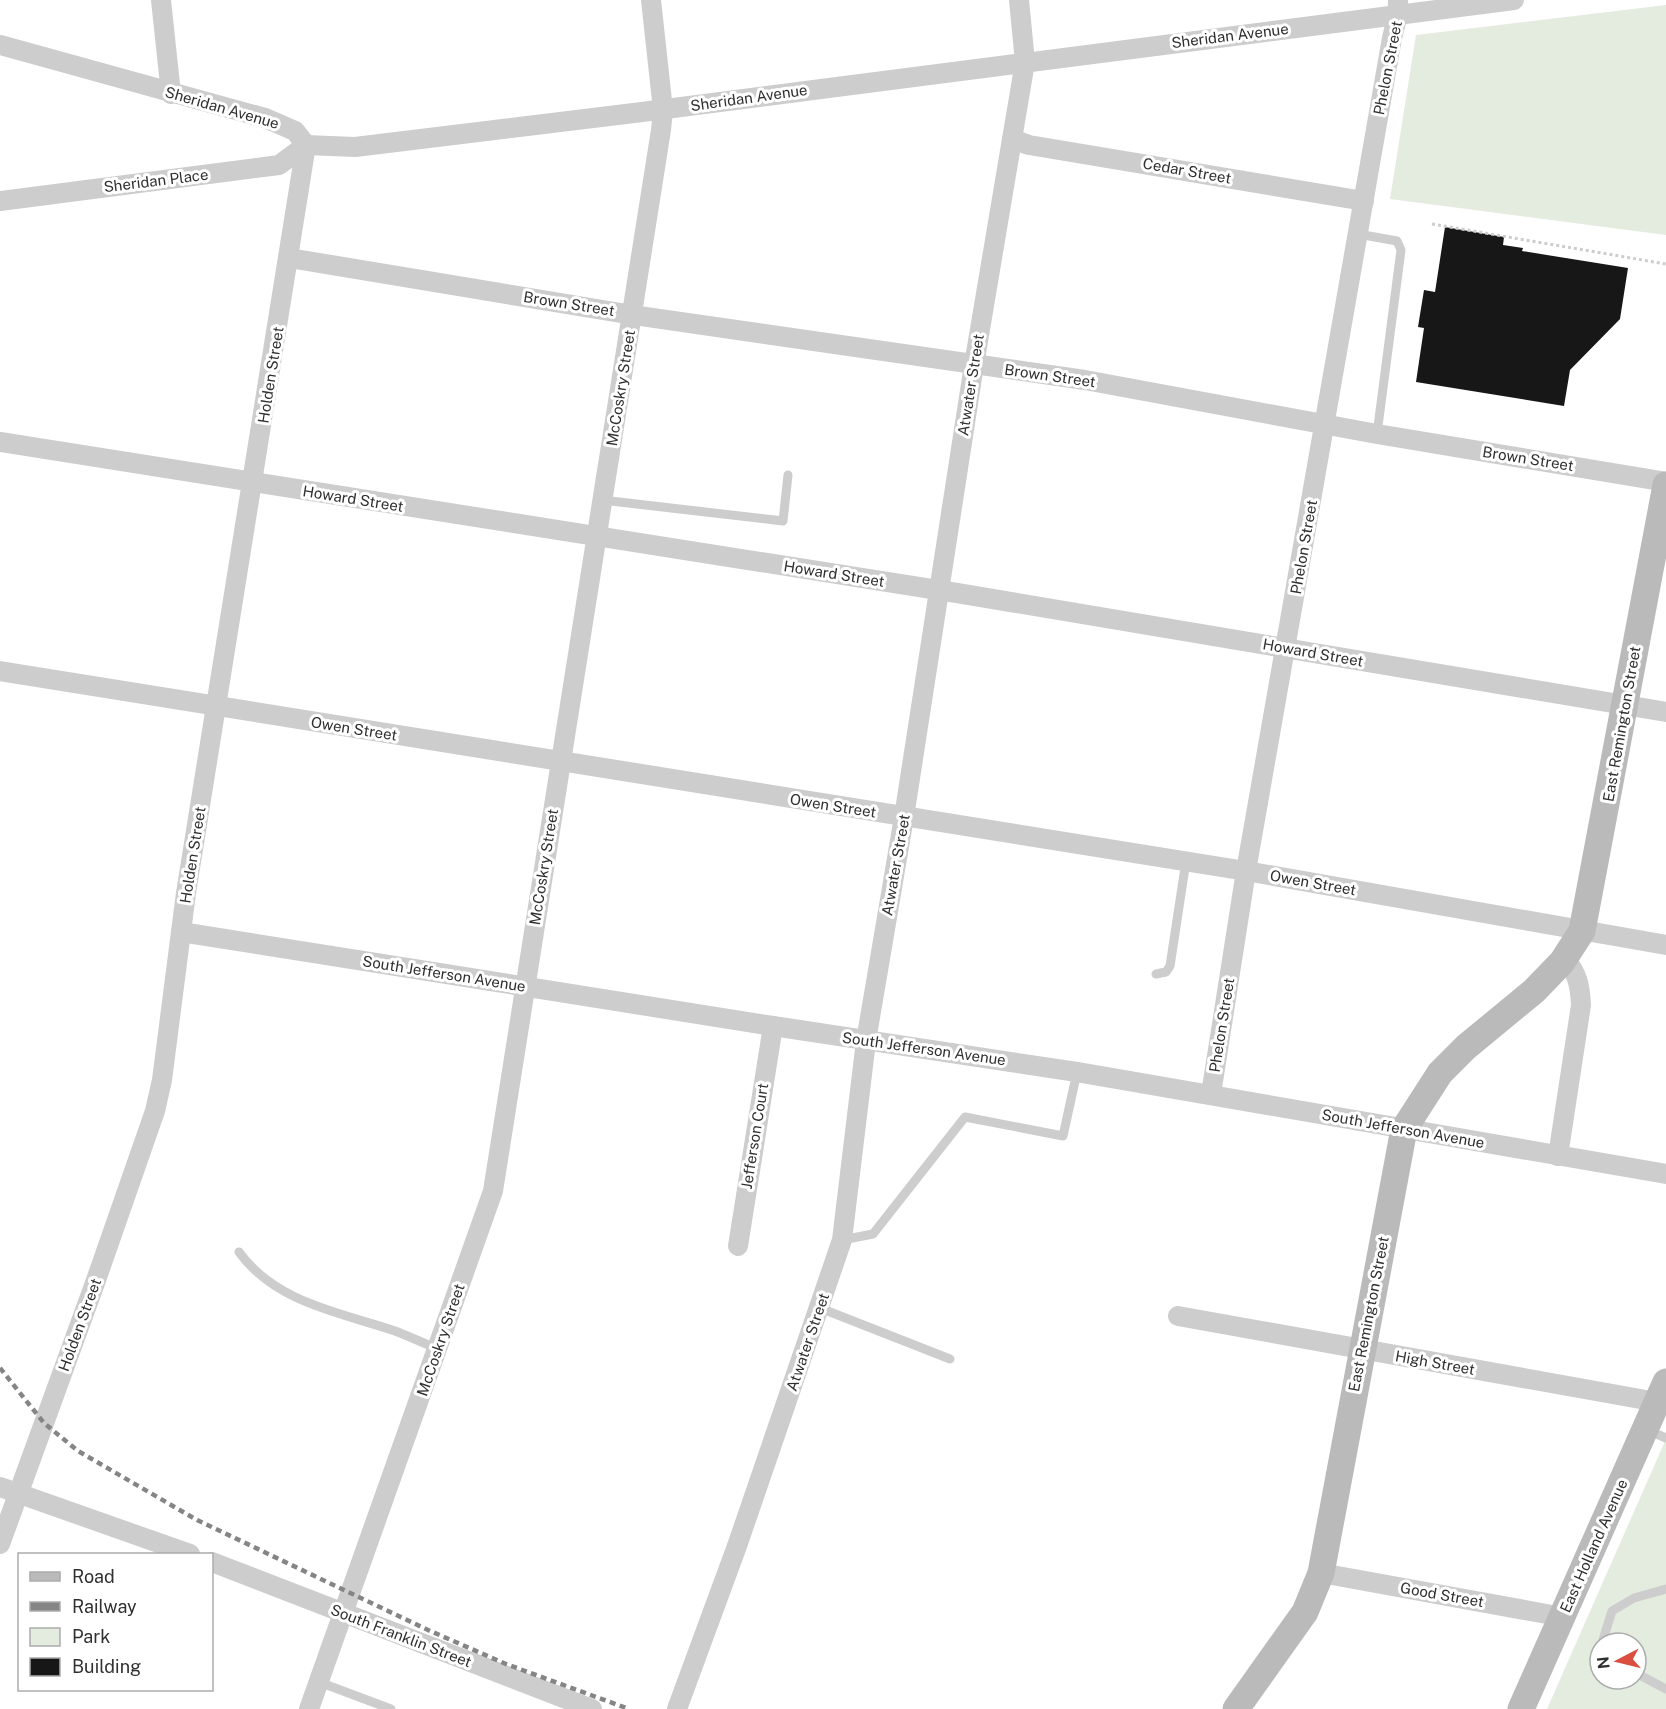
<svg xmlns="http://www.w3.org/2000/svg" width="1666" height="1709" font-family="'Public Sans',sans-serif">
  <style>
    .green { fill: #e4ecdf; fill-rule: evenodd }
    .building { fill: #171717 }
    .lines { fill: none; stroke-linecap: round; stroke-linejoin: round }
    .path { stroke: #cdcdcd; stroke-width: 3; stroke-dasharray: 3 3; stroke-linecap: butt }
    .lane { stroke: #cdcdcd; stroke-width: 9 }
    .street { stroke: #cdcdcd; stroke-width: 20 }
    .secondary { stroke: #bababa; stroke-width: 27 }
    .rail { stroke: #858585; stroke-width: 4.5; stroke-dasharray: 6 4.5; stroke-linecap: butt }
    .labels { text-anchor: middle; stroke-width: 6; stroke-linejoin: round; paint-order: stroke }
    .street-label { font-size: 15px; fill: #303030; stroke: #fff }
  </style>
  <rect width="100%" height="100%" fill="#fff"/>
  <!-- green -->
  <g class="green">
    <path d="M1666,5V235L1390,199L1416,35Z"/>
    <path d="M1666,1439V1709H1547ZM1600,1643H1636V1679H1600Z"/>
  </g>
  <!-- building -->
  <path class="building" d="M1445,227L1504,237L1503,245L1523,248L1522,251L1628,268L1620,319L1570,370L1564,406L1416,382L1424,328L1418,327L1424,290L1435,292Z"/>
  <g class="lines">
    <!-- path -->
    <path class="path" d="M1432,224L1666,264"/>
    <!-- lane -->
    <g class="lane">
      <path d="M1358,234L1397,241L1401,250L1377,434"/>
      <path d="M602,500L783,521L788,475"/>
      <path d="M1156,974L1166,972L1170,966L1186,861"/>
      <path d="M842,1240L873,1234L965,1117L1063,1136L1077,1072"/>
      <path d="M239,1252C276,1303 339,1312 395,1331C410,1337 424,1343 438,1349"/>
      <path d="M820,1308L950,1359"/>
      <path d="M1647,1430L1666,1438"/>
      <path d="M1602,1643L1612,1611L1634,1598L1666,1589"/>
      <path d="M1600,1650V1655"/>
      <path d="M1636,1673L1666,1689"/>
      <path d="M319,1682L391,1709"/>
    </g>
    <!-- street -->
    <g class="street">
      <path d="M161,0L171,94"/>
      <path d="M0,45L265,118L295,131L306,145"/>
      <path d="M1012,139L1029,145L1364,201"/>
      <path d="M306,145L355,147L642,112L1514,0"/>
      <path d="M0,201L279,165L306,145"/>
      <path d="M289,258L633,315L1085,380L1377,434L1666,482"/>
      <path d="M0,442L957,593L1666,712"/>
      <path d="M0,671L1246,871L1666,945"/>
      <path d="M181,932L773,1026L1077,1072L1666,1174"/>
      <path d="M1211,1094L1246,871L1392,38L1398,14V0"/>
      <path d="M1558,1156L1581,1005C1580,986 1578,973 1564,958"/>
      <path d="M738,1246L773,1026"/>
      <path d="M1178,1316L1657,1402"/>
      <path d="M0,1487L190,1554"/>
      <path d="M0,1544L95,1283L155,1111L162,1080L186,893L306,145"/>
      <path d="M212,1562L592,1709"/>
      <path d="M1321,1573L1563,1617"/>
      <path d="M309,1709L493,1191L661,130L663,110L651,0"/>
      <path d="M677,1709L737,1546L842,1240L866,1041L904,817L974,365L1025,62L1019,0"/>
    </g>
    <!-- secondary -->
    <g class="secondary">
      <path d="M1236,1709L1305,1612L1321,1573L1404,1129L1440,1073L1466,1047L1534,991L1562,962L1582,931L1666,485"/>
      <path d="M1521,1709L1666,1382"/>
    </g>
    <!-- rail -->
    <path class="rail" d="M0,1368L44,1423L78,1451L197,1520L428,1630L506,1664L629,1709"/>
  </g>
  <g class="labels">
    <!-- street labels -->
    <g class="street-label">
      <text transform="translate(1230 36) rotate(-7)" y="5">Sheridan Avenue</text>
      <text transform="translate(1388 68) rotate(-79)" y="5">Phelon Street</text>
      <text transform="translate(749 98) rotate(-8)" y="5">Sheridan Avenue</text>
      <text transform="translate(222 108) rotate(16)" y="5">Sheridan Avenue</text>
      <text transform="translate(1187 171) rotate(10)" y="5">Cedar Street</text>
      <text transform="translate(156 181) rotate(-7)" y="5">Sheridan Place</text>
      <text transform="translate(569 304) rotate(9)" y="5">Brown Street</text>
      <text transform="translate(271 375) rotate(-81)" y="5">Holden Street</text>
      <text transform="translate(1050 376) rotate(8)" y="5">Brown Street</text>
      <text transform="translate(971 385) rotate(-81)" y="5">Atwater Street</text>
      <text transform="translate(621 388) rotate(-81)" y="5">McCoskry Street</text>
      <text transform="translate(1528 459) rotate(9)" y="5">Brown Street</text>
      <text transform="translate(353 499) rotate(9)" y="5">Howard Street</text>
      <text transform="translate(1304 547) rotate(-80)" y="5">Phelon Street</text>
      <text transform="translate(834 574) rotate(9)" y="5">Howard Street</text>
      <text transform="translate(1313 653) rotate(10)" y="5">Howard Street</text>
      <text transform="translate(1622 724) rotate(-80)" y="5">East Remington Street</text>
      <text transform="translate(354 729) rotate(9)" y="5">Owen Street</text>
      <text transform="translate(833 806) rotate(9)" y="5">Owen Street</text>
      <text transform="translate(193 855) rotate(-81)" y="5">Holden Street</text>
      <text transform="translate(896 865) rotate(-80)" y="5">Atwater Street</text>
      <text transform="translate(544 867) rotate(-81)" y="5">McCoskry Street</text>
      <text transform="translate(1313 883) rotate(10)" y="5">Owen Street</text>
      <text transform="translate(444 974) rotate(9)" y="5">South Jefferson Avenue</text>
      <text transform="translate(1222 1025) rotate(-81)" y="5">Phelon Street</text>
      <text transform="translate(924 1049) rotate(8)" y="5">South Jefferson Avenue</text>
      <text transform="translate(1403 1129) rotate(10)" y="5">South Jefferson Avenue</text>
      <text transform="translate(755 1136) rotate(-81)" y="5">Jefferson Court</text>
      <text transform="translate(1369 1314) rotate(-79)" y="5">East Remington Street</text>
      <text transform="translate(80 1325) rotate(-70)" y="5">Holden Street</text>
      <text transform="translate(441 1340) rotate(-71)" y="5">McCoskry Street</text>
      <text transform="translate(808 1342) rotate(-71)" y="5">Atwater Street</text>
      <text transform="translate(1435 1363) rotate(10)" y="5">High Street</text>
      <text transform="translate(1594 1546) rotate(-66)" y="5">East Holland Avenue</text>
      <text transform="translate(1442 1595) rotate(10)" y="5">Good Street</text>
      <text transform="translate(401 1636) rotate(21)" y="5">South Franklin Street</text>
    </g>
  </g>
  <!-- legend -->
  <rect x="18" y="1553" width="195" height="138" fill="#ffffff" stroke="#acacac" stroke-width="1.5"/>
  <rect x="30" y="1572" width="30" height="9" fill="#bababa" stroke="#acacac" stroke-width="1.5"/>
  <text x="72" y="1583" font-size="18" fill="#303030">Road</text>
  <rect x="30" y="1602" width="30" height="9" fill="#858585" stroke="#acacac" stroke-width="1.5"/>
  <text x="72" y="1613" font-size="18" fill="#303030">Railway</text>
  <rect x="30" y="1628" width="30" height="18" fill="#e4ecdf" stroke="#acacac" stroke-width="1.5"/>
  <text x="72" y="1643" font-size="18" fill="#303030">Park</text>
  <rect x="30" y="1658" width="30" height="18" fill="#171717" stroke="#acacac" stroke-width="1.5"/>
  <text x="72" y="1673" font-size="18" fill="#303030">Building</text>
  <!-- north arrow -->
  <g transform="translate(1618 1661) rotate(263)"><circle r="28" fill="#ffffff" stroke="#acacac" stroke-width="1.5"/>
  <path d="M0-4.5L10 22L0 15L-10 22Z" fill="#da4f3f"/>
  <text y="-9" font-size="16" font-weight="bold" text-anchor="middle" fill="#303030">N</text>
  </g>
</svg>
